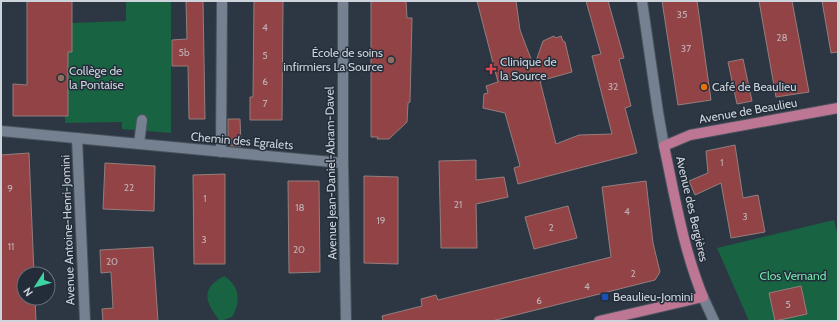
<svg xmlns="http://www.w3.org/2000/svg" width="839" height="322" font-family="Cabin,sans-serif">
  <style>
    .green { fill: #176342 }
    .building { fill: #924345; stroke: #947e7d }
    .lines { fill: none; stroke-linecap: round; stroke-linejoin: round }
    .minor-casing { stroke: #49525c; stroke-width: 12 }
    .major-casing { stroke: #49525c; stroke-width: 12 }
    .minor { stroke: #758190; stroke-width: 10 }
    .major { stroke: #bd7795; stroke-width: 10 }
    .education-dot { fill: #8d6e63; stroke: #232d3a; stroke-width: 1.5 }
    .health-dot { fill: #e0444e; stroke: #232d3a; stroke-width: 1.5 }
    .food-dot { fill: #e8710a; stroke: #232d3a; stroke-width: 1.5 }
    .transit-dot { fill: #1a4fb4; stroke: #232d3a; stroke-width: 1.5 }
    .labels { text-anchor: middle; stroke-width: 3; stroke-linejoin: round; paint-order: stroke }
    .number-label { font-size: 10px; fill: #beb0b6 }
    .poi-label { font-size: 12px; fill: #cdd4dc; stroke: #232d3a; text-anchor: start }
    .street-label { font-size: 12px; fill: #cdd4dc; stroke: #232d3a }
    .park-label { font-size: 12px; fill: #74e9ae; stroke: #232d3a }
  </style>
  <rect width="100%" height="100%" fill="#2d3744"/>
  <!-- green -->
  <g class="green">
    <path d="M126,1H171V133L122,129V122L65,123V116L68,115V52H72V23L126,21Z"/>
    <path d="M834,220L838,236V321H749L717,248Z"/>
    <path d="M224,276C240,286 241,302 232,317L220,321C205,302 200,289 224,276Z"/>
  </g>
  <!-- building -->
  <g class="building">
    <path d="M27,1H72V52H68V116H13V84L27,85Z"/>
    <path d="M186,1H203L205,119H189L188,66H172V40L187,39Z"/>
    <path d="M254,1H283L282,120H250V97H253Z"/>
    <path d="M371,1H406L407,18H412L410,102L408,103L407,122L389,139H377L378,137H371Z"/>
    <path d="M477,1H516L520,30L534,67L543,41L554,36L556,38L561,36L563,41L565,42L572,72L540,81L556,144L579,135L612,134L592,56L601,54L586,1H608L624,58L619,59L631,106L625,108L637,153L518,184L514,168L520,166L505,113L483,108L484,94L488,93L486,86L498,82Z"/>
    <path d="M662,1H697L711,100L678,105Z"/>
    <path d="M759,1H792L809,92L776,97Z"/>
    <path d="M822,1H838V52L831,53Z"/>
    <path d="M743,59L752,101L737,104L728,62Z"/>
    <path d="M228,119H240L241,146H231L228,142Z"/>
    <path d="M735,145L743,198L758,195L765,232L731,238L721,183L695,195L689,181L708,173L706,151Z"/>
    <path d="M29,153L34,274H24V298H35L36,321H1V155Z"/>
    <path d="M476,160V180L504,177L508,197L476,204L477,248H441L439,161Z"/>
    <path d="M105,163L155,166L154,211L103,209Z"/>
    <path d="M225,174V264H194L193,175Z"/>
    <path d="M364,176L398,177V264L364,263Z"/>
    <path d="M288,181H319L320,272L289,273Z"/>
    <path d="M646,181L653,243L660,272L655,280L492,321H383L382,316L422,306L421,299L436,295L438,300L611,257L602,187Z"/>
    <path d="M568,206L577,238L534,249L525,217Z"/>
    <path d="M153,247L158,321H103L102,309L113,308L111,272L101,273L100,250Z"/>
    <path d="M801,286L807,314L775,321L769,293Z"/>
  </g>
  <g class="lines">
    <!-- minor casing -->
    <g class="minor-casing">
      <g id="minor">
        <path d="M343,1V163L346,321"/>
        <path d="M642,1L658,112L664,146"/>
        <path d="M1,131L343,163"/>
        <path d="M77,138L85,321"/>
        <path d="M139,144L142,120"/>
        <path d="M221,152L222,1"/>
        <path d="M703,297L714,321"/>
      </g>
    </g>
    <!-- major casing -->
    <g class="major-casing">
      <path id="major" d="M599,321L703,297C683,248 675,197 664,146L690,135L838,108"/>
    </g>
    <!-- minor -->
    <use href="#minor" class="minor"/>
    <!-- major -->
    <use href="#major" class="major"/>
  </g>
  <!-- markers -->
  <g class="education-dot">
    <circle cx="391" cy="60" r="4"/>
    <circle cx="61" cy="78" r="4"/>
  </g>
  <path class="health-dot" d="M489 63h4v4h4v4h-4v4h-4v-4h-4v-4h4z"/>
  <circle class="food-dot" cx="704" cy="87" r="4"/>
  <rect class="transit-dot" x="601" y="293" width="8" height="8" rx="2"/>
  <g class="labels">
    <!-- number labels -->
    <g class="number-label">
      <text x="682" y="18">35</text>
      <text x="265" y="31">4</text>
      <text x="782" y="41">28</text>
      <text x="686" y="52">37</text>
      <text x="184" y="56">5b</text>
      <text x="265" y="59">5</text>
      <text x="265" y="85">6</text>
      <text x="613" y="90">32</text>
      <text x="265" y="107">7</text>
      <text x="722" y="166">1</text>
      <text x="129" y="191">22</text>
      <text x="10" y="192">9</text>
      <text x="205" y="202">1</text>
      <text x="458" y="208">21</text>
      <text x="300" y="211">18</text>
      <text x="627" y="215">4</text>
      <text x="745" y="220">3</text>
      <text x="381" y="224">19</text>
      <text x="551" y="231">2</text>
      <text x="204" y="243">3</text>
      <text x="11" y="250">11</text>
      <text x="299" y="253">20</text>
      <text x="112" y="265">20</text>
      <text x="633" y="277">2</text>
      <text x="587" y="290">4</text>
      <text x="539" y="304">6</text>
      <text x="788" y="308">5</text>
    </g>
    <!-- poi labels -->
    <g class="poi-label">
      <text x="383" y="57" text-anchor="end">École de soins<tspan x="383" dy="14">infirmiers La Source</tspan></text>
      <text x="500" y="66">Clinique de<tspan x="500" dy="14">la Source</tspan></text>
      <text x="69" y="75">Collège de<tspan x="69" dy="14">la Pontaise</tspan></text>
      <text x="712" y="91">Café de Beaulieu</text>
      <text x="613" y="301">Beaulieu-Jomini</text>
    </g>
    <!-- street labels -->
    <g class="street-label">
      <text transform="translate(748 111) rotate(-10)" y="4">Avenue de Beaulieu</text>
      <text transform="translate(242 141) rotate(5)" y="4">Chemin des Egralets</text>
      <text transform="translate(331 173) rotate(-91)" y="4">Avenue Jean-Daniel-Abram-Davel</text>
      <text transform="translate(692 209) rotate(77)" y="4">Avenue des Bergières</text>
      <text transform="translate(68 230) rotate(-92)" y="4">Avenue Antoine-Henri-Jomini</text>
    </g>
    <!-- park labels -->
    <g class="park-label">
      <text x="793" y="280">Clos Vernand</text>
    </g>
  </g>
  <!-- border -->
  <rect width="839" height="322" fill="none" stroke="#cdd4dc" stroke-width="4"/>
  <!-- north arrow -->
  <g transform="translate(36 286) rotate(234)"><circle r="19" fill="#232d3a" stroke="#67707b"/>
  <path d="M0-3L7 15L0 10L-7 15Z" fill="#3dd4a3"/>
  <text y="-6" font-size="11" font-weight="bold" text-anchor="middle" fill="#cdd4dc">N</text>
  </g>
</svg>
